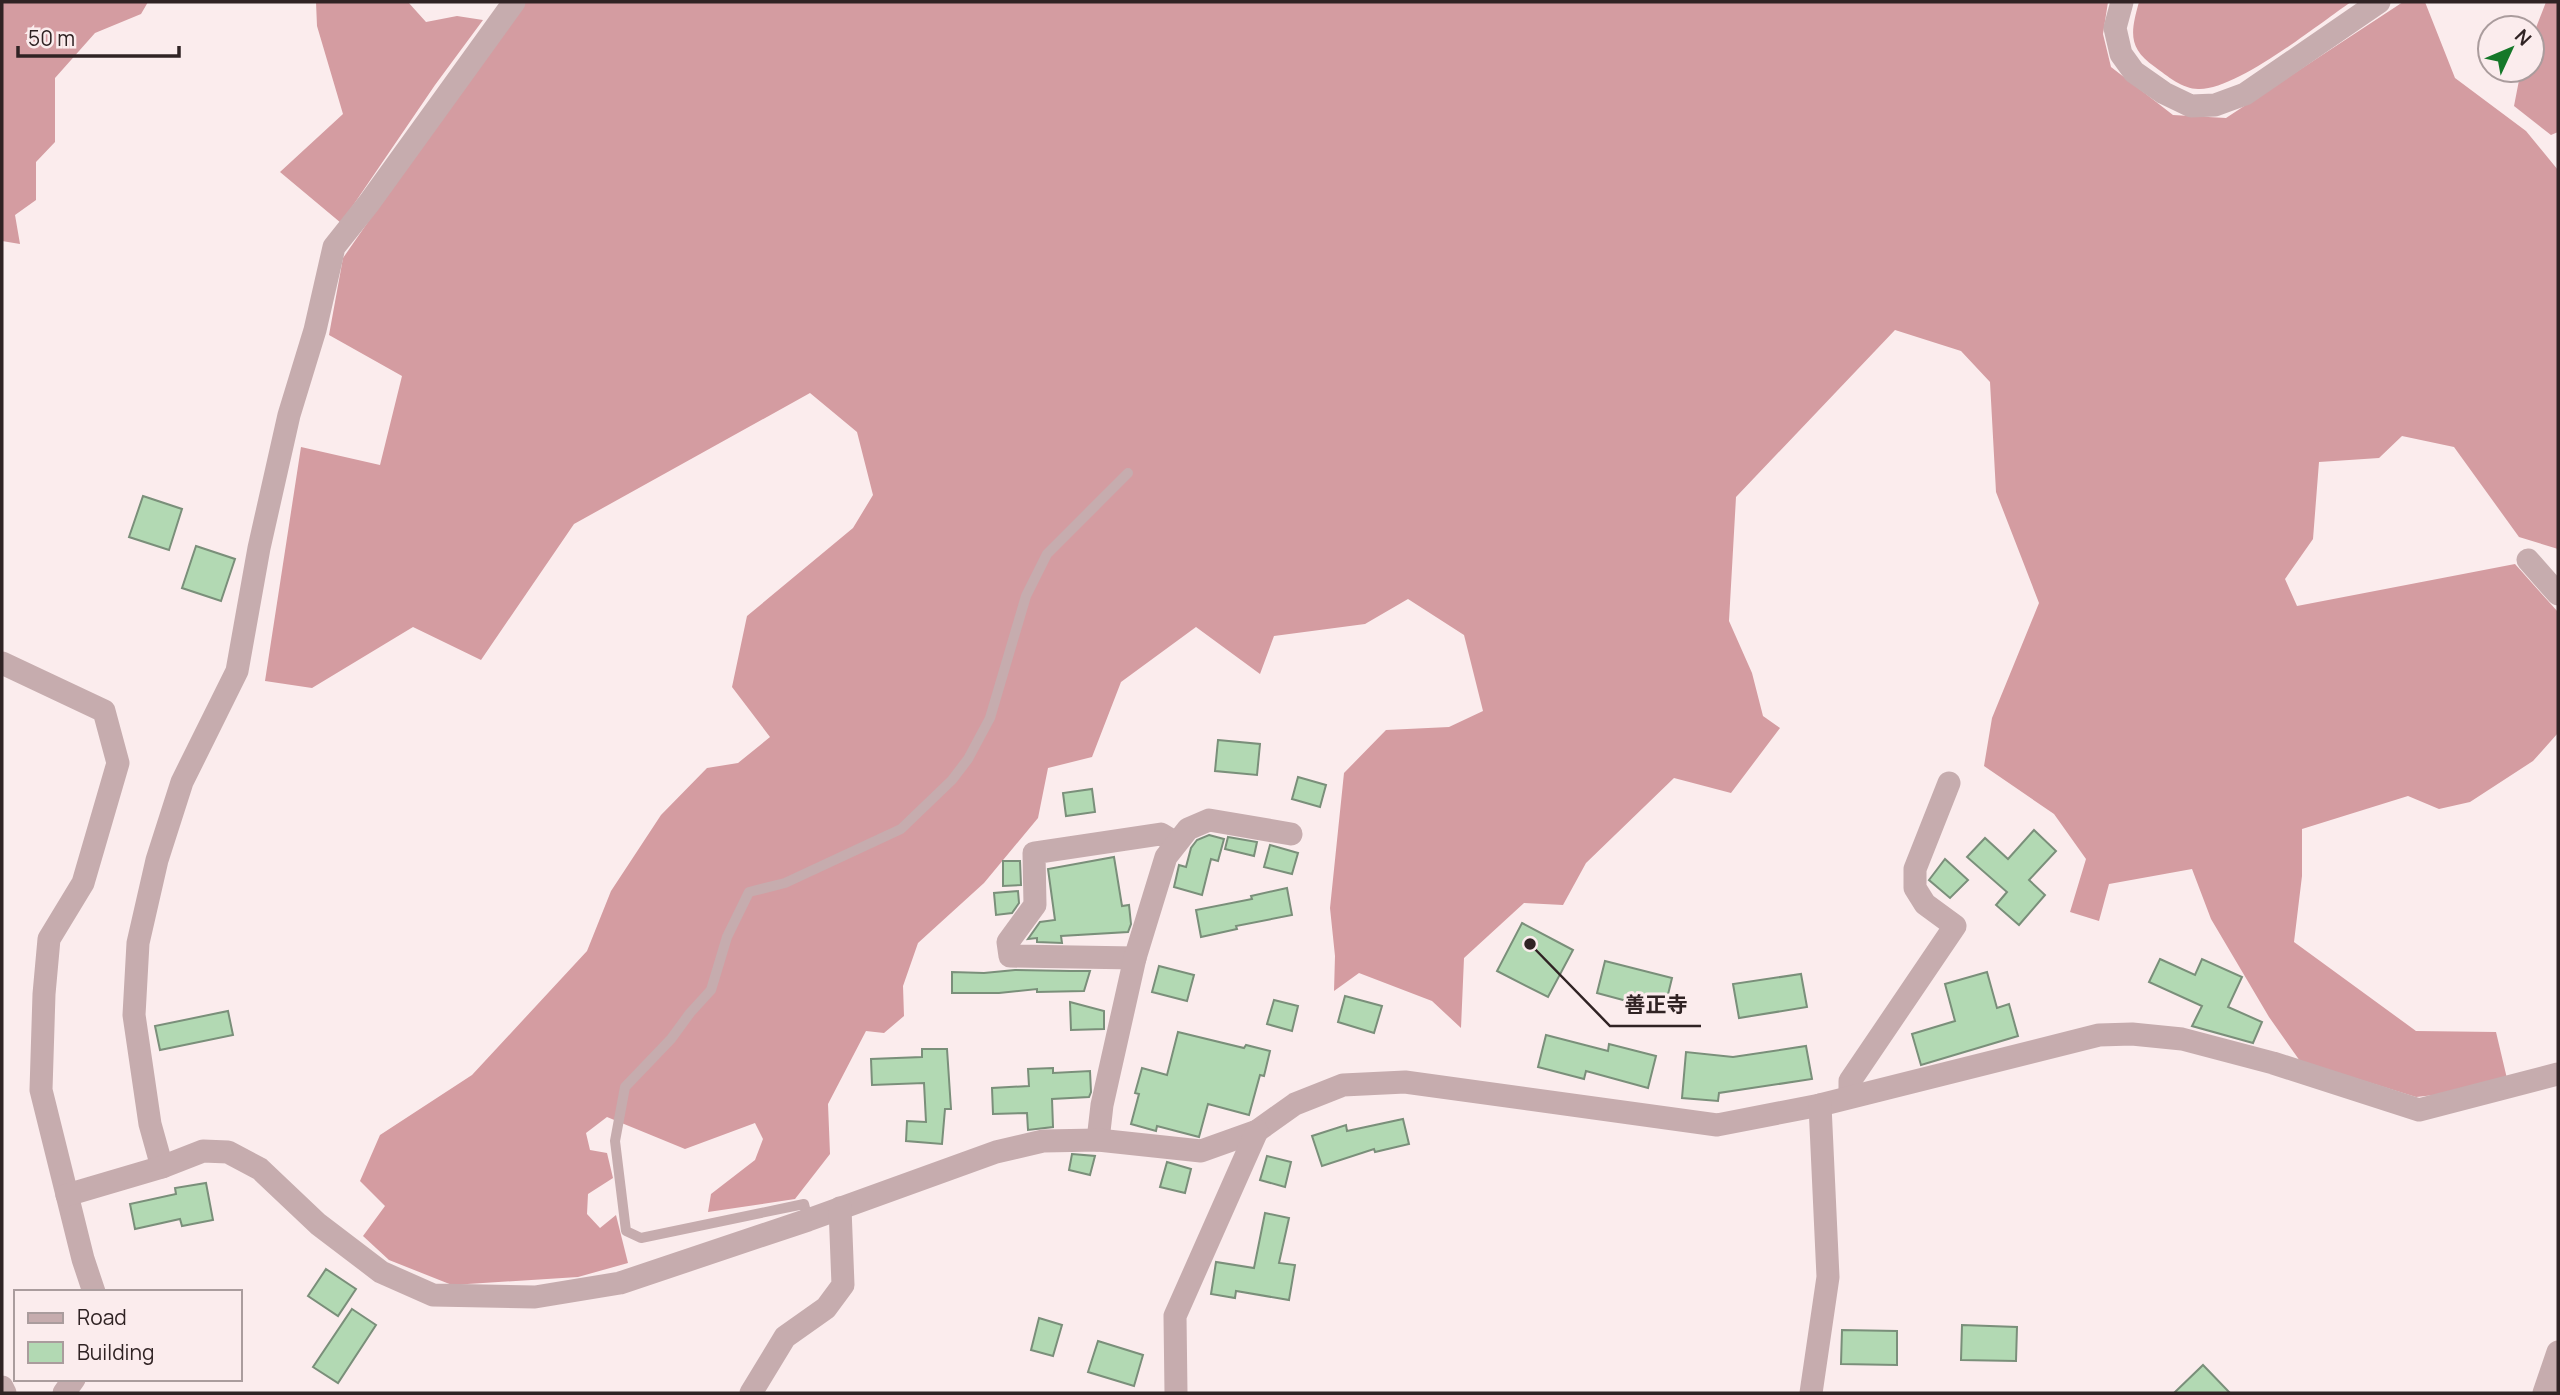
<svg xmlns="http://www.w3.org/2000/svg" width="2560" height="1395" font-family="Manrope,'Noto Sans JP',sans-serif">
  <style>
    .forest { fill: #d49ca1 }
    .building { fill: #b2d9b3; stroke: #7a8f7a; stroke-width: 2 }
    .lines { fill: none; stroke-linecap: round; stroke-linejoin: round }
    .service { stroke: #c6acae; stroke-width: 10 }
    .minor { stroke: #c6acae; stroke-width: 23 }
    .leader { fill: none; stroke: #302324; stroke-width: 2.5 }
    .callout-dot { fill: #302324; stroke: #fbeced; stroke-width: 2.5 }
    .callout-label { font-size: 21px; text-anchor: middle; font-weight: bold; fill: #302324; stroke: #fbeced; stroke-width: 6; stroke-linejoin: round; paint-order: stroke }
  </style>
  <rect width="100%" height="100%" fill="#fbeced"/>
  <!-- forest -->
  <g class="forest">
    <path d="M2,2H148L141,14L95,33L55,78V142L36,162V200L15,215L20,244L2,241Z"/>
    <path d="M316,2H408L426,22L457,16L483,20L435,85L341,223L280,172L343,114L317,26Z"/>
    <path d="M521,2H2108L2103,34L2111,67L2173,115L2226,118L2403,2H2425L2455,78L2526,131L2558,170V549L2519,537L2454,447L2402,436L2379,458L2319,462L2313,539L2285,579L2297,606L2515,564L2558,612V733L2533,761L2470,802L2439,809L2408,796L2302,829V876L2294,942L2416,1031L2496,1032L2509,1087L2416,1097L2300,1061L2269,1017L2211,919L2192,869L2109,884L2099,921L2070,912L2086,859L2054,814L1984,766L1992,718L2039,603L1996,492L1990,382L1961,351L1895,330L1736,497L1729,621L1752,673L1763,716L1780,728L1731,793L1674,778L1586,863L1563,905L1524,903L1464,958L1461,1028L1432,1001L1359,973L1334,991L1335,956L1330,908L1344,773L1386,730L1449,727L1483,711L1464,635L1408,599L1365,624L1274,636L1260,674L1196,627L1121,682L1092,757L1048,768L1038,818L984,883L918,943L903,986L904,1016L884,1033L866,1031L828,1104L830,1154L795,1199L708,1212L711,1194L755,1160L763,1139L755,1123L685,1149L607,1117L586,1133L590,1150L607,1153L613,1178L588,1194L587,1214L600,1228L616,1215L628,1263L578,1277L452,1285L389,1260L363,1236L385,1206L360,1181L380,1135L472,1075L587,951L611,891L661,815L707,768L738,763L770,737L732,687L747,616L853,528L873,495L857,432L810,393L574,524L481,660L413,627L312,688L265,681L301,447L380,465L402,376L329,335L343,258Z"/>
    <path d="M2139,2H2351C2317,25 2236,91 2198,89C2183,89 2167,76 2155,67C2127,48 2131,31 2139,2Z"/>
    <path d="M2546,2H2558V132L2551,135L2514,106L2521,70H2532V38Z"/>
  </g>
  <!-- building -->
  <g class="building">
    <path d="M143,496L182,509L169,550L129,537Z"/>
    <path d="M196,546L235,559L221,601L182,588Z"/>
    <path d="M1218,740L1260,744L1257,775L1215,771Z"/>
    <path d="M1298,777L1326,785L1320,807L1292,799Z"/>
    <path d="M1092,789L1095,812L1066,816L1063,793Z"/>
    <path d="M2034,830L2056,851L2029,880L2045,895L2019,925L1996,905L2007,892L1967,857L1985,838L2008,859Z"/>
    <path d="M1209,835L1224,839L1218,861L1211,859L1202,895L1174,887L1179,865L1186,867L1191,848L1197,840Z"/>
    <path d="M1228,837L1257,842L1254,856L1225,849Z"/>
    <path d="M1270,845L1298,853L1292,874L1264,867Z"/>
    <path d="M1114,857L1122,906L1129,905L1131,924L1128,932L1061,936L1062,943L1037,942V938L1028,939L1040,922L1055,920L1048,869Z"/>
    <path d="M1945,859L1968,880L1950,898L1929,880Z"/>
    <path d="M1003,861H1020L1021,885L1003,886Z"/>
    <path d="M1287,888L1292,915L1236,926L1237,929L1201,937L1196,910L1252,899L1251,896Z"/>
    <path d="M1018,891L1019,903L1012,913L996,915L994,893Z"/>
    <path d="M1522,923L1573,950L1548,997L1497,971Z"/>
    <path d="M2160,959L2195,975L2202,959L2242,977L2228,1007L2262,1022L2253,1043L2192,1026L2202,1006L2149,982Z"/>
    <path d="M1605,961L1672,978L1664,1011L1597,993Z"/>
    <path d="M1159,966L1194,975L1187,1001L1152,992Z"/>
    <path d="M1015,970L1070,971H1090L1084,991L1037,992V989L999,993H952V972L984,973Z"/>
    <path d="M1987,972L1997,1008L2009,1004L2018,1036L1921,1065L1912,1034L1955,1021L1945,984Z"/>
    <path d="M1801,974L1807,1007L1739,1018L1733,984Z"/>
    <path d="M1345,996L1382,1006L1374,1033L1338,1022Z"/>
    <path d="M1274,1000L1298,1006L1292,1031L1267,1024Z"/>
    <path d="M1070,1002L1104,1011V1029L1071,1030Z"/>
    <path d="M228,1011L233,1035L160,1050L155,1026Z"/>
    <path d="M1178,1032L1244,1048L1246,1045L1270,1051L1264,1076L1260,1075L1249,1115L1208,1104L1199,1137L1157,1126L1156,1131L1131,1124L1139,1094L1135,1093L1142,1068L1167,1075Z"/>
    <path d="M1546,1035L1608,1051L1609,1044L1656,1056L1648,1088L1586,1071L1584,1079L1538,1067Z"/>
    <path d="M1806,1046L1812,1079L1719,1093L1718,1101L1682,1098L1686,1052L1733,1057Z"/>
    <path d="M922,1049H947L951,1109H945L942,1144L906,1141L907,1121L926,1122L924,1083L872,1085L871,1059L922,1057Z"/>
    <path d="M1053,1068V1073L1090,1071L1091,1092L1089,1097L1052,1099L1053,1127L1028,1130L1027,1113L993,1114L992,1088L1029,1086L1028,1069Z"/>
    <path d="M1403,1119L1409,1144L1375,1152L1374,1149L1322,1166L1312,1136L1346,1125L1347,1131Z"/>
    <path d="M1072,1154L1095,1156L1090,1175L1069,1170Z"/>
    <path d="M1267,1156L1291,1162L1285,1187L1260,1180Z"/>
    <path d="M1167,1162L1191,1169L1185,1193L1160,1187Z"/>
    <path d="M206,1183L213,1220L182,1226L180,1219L135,1229L130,1204L176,1194L175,1188Z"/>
    <path d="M1265,1213L1289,1218L1279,1263L1295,1265L1289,1300L1236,1291L1235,1298L1211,1294L1216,1262L1254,1268Z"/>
    <path d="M326,1269L356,1289L338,1316L308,1296Z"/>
    <path d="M352,1309L376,1325L338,1383L313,1367Z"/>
    <path d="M1039,1318L1062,1325L1053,1356L1031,1350Z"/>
    <path d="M1962,1325L2017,1327L2016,1361L1961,1360Z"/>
    <path d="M1842,1330L1897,1331V1365L1841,1364Z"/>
    <path d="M1098,1341L1143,1355L1134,1386L1088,1372Z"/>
    <path d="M2203,1365L2230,1393H2174Z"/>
  </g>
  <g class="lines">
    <!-- service -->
    <path class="service" d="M808,1220L804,1204L641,1238L626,1231L615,1141L625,1087L671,1039L690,1013L711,990L727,937L749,892L785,883L901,829L952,780L968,759L990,718L1026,596L1047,554L1128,473"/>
    <!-- minor -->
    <g class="minor">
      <path d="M2122,2L2115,28L2121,54L2134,72L2164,93L2191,106L2215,105L2245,94L2379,2"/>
      <path d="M2528,560L2558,594"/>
      <path d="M2,663L104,711L118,763L83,883L49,939L44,994L41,1090L83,1259L94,1292"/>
      <path d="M1135,958L1010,956L1008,942L1035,905L1034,853L1161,834L1176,843"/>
      <path d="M1850,1096V1081L1955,926L1925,904L1915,888V869L1949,783"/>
      <path d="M1098,1140L1102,1105L1135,958L1166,857L1188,829L1209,820L1291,834"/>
      <path d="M162,1167L150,1124L134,1015L138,943L157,860L182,782L237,671L259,548L289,415L315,330L334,247L369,203L514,2"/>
      <path d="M67,1195L162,1167L203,1151L228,1152L260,1169L318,1224L381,1272L433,1295L535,1297L620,1283L808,1220L996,1152L1043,1141L1098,1140L1201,1151L1257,1131L1295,1104L1343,1085L1405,1082L1717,1125L1820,1105L2099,1035L2132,1034L2182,1039L2273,1063L2419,1110L2558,1074"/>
      <path d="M2,1387L5,1393"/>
      <path d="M64,1393L74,1379"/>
      <path d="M751,1393L785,1337L826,1308L843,1285L840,1208"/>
      <path d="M1176,1393L1175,1316L1257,1131"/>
      <path d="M1811,1393L1828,1277L1820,1105"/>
      <path d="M2544,1393L2558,1352"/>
    </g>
  </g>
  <!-- callouts -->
  <path class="leader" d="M1530 944L1610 1026H1701"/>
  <circle class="callout-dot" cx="1530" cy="944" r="7"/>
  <g class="callout-label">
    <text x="1656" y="1012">善正寺</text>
  </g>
  <!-- border -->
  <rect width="2560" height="1395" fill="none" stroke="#302324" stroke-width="7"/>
  <!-- legend -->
  <rect x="14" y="1290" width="228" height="91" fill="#fbeced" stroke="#aa9c9d" stroke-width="2"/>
  <rect x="28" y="1313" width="35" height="10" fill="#c6acae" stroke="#aa9c9d" stroke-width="2"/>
  <text x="77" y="1325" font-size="21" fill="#302324">Road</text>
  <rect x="28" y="1342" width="35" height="21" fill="#b2d9b3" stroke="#aa9c9d" stroke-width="2"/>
  <text x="77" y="1360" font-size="21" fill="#302324">Building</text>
  <!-- north arrow -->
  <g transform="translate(2511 49) rotate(46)"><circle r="33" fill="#fbeced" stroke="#aa9c9d" stroke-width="2"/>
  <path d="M0-5L12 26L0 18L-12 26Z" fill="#157829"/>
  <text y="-10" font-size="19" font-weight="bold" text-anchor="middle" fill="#302324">N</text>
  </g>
  <!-- scale -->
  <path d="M18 46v10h161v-10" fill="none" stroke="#302324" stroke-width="3.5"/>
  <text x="28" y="46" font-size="21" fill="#302324" stroke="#fbeced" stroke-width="5" paint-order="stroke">50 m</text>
</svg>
